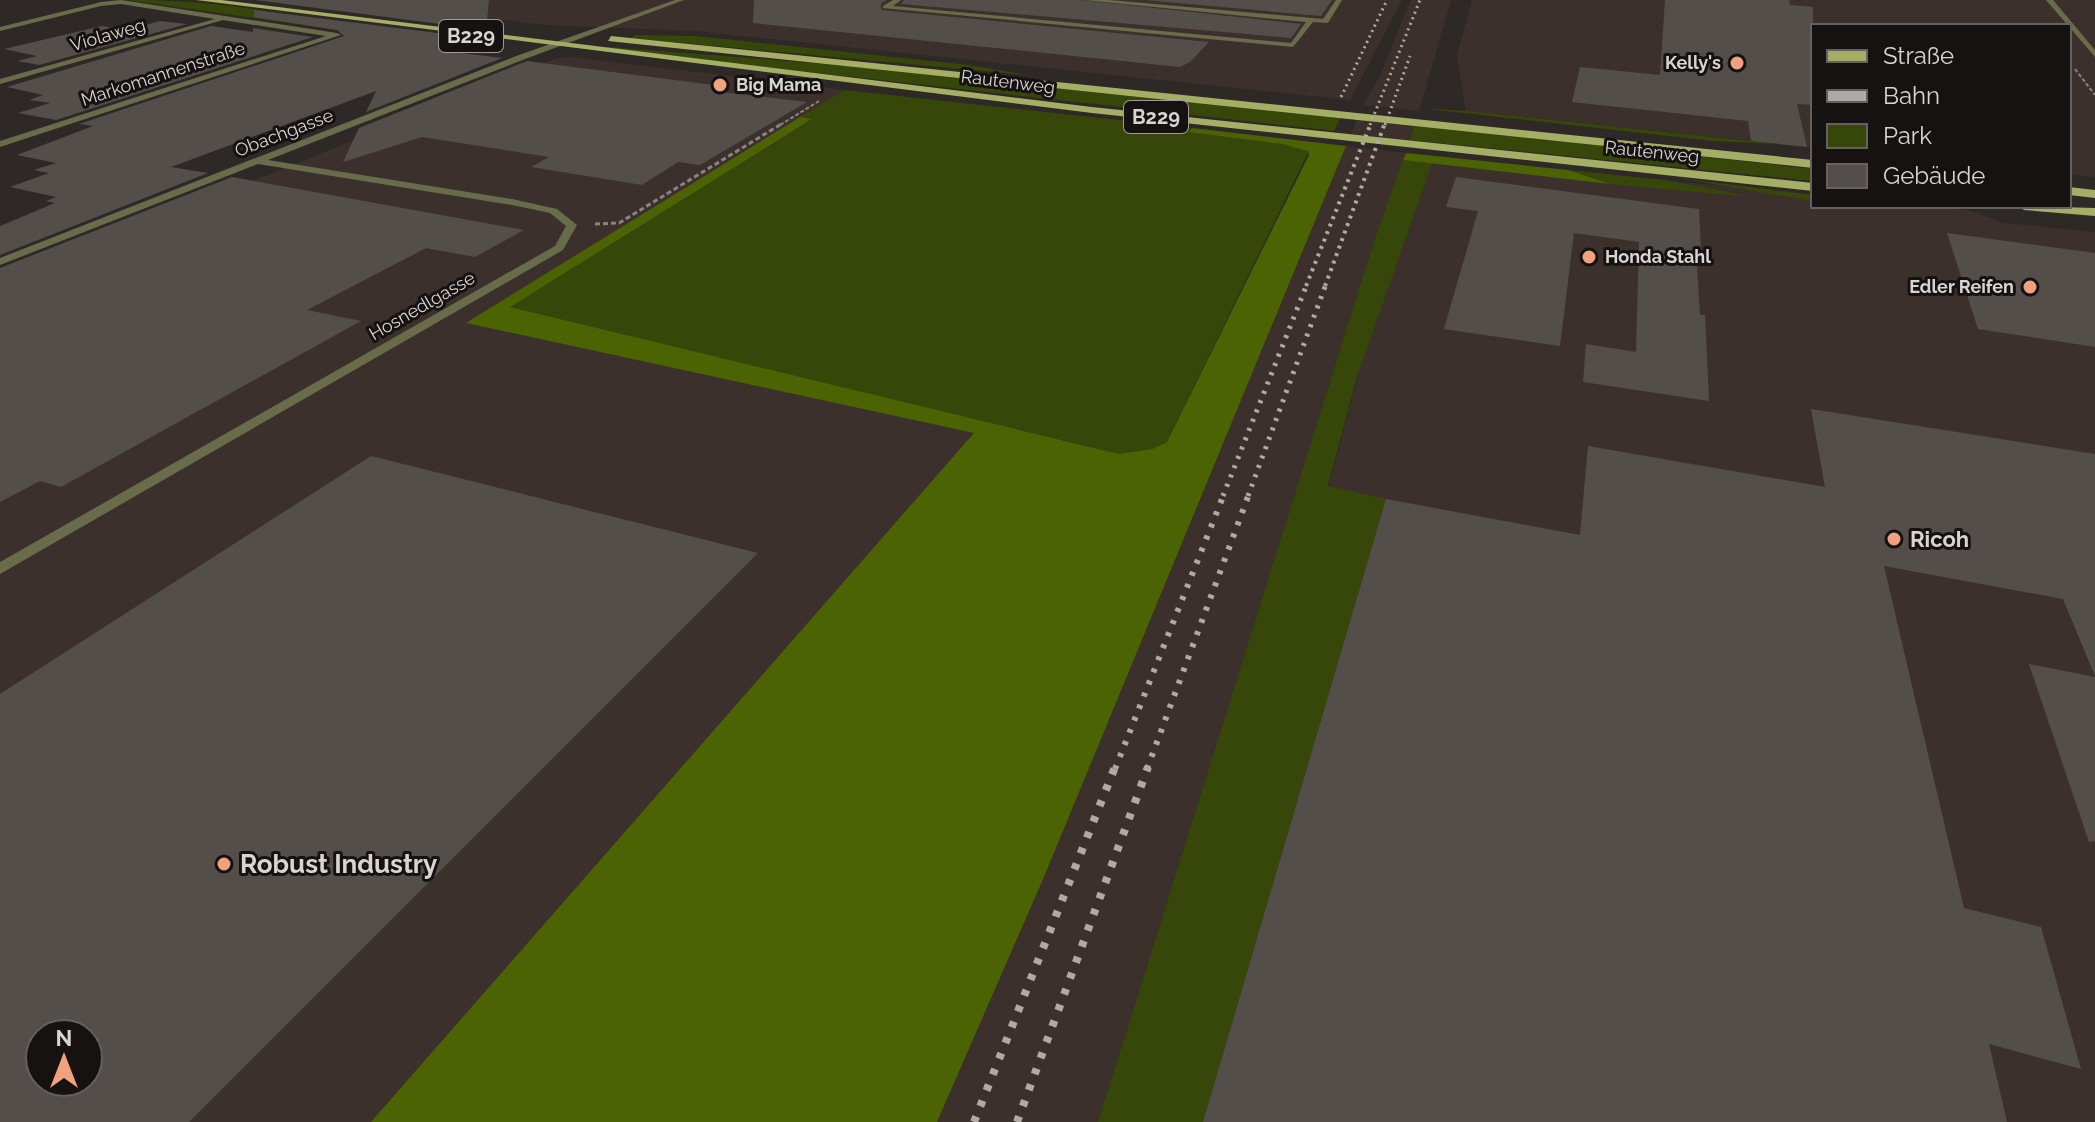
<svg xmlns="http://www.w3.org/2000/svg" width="2095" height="1122" font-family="Raleway,sans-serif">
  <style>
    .built { fill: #3c302c; fill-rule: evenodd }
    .green { fill: #364709 }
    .forest { fill: #4c6303 }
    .building { fill: #544e4b; fill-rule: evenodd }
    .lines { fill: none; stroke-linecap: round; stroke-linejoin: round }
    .path-far1 { stroke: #898483; stroke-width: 2; stroke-dasharray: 4 2; stroke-linecap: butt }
    .path { stroke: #898483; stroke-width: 3; stroke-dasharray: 5 3; stroke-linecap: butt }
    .service { fill: #686c4a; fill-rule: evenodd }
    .minor { fill: #686c4a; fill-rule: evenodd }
    .tertiary { fill: #686c4a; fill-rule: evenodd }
    .primary { fill: #a5ae65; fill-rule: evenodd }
    .rail-far4 { stroke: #aeaaa8; stroke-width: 3; stroke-dasharray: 2 4; stroke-linecap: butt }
    .rail-far3 { stroke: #aeaaa8; stroke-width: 4; stroke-dasharray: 3 5; stroke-linecap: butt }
    .rail-far2 { stroke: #aeaaa8; stroke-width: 5; stroke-dasharray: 3 7; stroke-linecap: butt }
    .rail-far1 { stroke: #aeaaa8; stroke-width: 6; stroke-dasharray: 4 9; stroke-linecap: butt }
    .rail { stroke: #aeaaa8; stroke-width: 8; stroke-dasharray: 6 11; stroke-linecap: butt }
    .poi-dot { fill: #f2a17e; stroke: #151211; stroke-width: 3 }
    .labels { text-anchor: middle; stroke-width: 6; stroke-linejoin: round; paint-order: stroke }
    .far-street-label { font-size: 18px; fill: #d8d4d3; stroke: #151211 }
    .far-poi-label { font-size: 18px; font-weight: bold; fill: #d8d4d3; stroke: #151211; text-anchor: end }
    .shield { fill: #151211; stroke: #9e9a99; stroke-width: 2 }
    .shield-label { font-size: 20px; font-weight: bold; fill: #d8d4d3 }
    .poi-label { font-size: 22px; font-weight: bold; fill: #d8d4d3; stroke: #151211; text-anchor: start }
    .near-poi-label { font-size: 26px; font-weight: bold; fill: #d8d4d3; stroke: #151211; text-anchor: start }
  </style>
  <rect width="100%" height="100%" fill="#2e2927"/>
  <!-- built -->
  <g class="built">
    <path d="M340,0H1402L1350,100L695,31L544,25Z"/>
    <path d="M1411,0H1451L1419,111L1363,105L1378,80Z"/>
    <path d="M1472,0H2095V177L2069,174V26H1813V147L1466,111L1457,56Z"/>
    <path d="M572,57L845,90L467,323L1171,474L862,1122H0V283L557,58ZM40,1034H88V1082H40Z"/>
    <path d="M1357,119L1415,125L1410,140L1351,134Z"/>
    <path d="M1346,146L1406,153L1375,238L1098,1122H937L1044,877Z"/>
    <path d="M1416,156L1813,195V206H1924L1967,210L2004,223L2095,232V1122H1161Z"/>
  </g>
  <!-- green -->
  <g class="green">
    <path d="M128,0C198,0 271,7 338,30Z"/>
    <path d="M636,35L696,36L969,65L1027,75L631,38Z"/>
    <path d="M609,47L851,66L1341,117L1334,131L604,49Z"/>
    <path d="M845,90L1192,128L1190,131L1282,144L1309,151L1167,442L1152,449L1119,454L509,307L811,120L800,117Z"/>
    <path d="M1420,108L1466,111L1779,144L1713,141Z"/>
    <path d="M1415,125L1813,169V181L1410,140Z"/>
    <path d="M1403,160L1432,163L1357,377L1328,486L1386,499L1203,1122H1098L1375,238Z"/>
    <path d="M1568,170L1665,180L1753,197L1610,184Z"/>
    <path d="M1678,178L1813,195V201Z"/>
  </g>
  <!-- forest -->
  <g class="forest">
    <path d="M800,117L812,119L510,307L1119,454L1152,449L1167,442L1309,155L1308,151L1282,144L1189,132L1192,128L1346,146L1044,877L937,1122H371L974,433L466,323Z"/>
    <path d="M1406,153L1568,170L1610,184L1403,160Z"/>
  </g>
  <!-- building -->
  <g class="building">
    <path d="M255,0H489L486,30Z"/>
    <path d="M754,0H887L881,3V10L1209,42L1190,62L1180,67L753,23Z"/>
    <path d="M904,0H1081L1301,24L1291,38L901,4Z"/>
    <path d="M1144,0H1332L1321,16Z"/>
    <path d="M1665,0H1789L1790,5L1813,7V105L1797,104L1807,147L1751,141L1748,121L1572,102L1580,67L1660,75Z"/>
    <path d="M254,10L485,39L454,52L502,58L366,112L376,91L171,167L208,173L0,255V226L55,203L46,201L56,197L10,187L49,173L34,170L56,163L17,155L93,126L79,124L344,36L337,30L254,17Z"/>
    <path d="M160,21L187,24L39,65L17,61L37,56L4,49L102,26L128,30Z"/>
    <path d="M211,26L253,32V28L313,37L56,120L18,113L50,103L29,100L43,95L7,87Z"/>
    <path d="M527,61L729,87L721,92L807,102L700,165L678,162L642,185L531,167L549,157L422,137L343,162L359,128Z"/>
    <path d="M232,177L524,230L475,257L426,248L307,310L361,321L61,487L40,481L0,502V268Z"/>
    <path d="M1456,177L1699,209L1701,250L1696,249L1700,315H1705L1709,401L1583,382L1586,344L1636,352L1639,242L1574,233L1560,346L1444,329L1478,211L1446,207Z"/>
    <path d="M1947,233L2095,253V347L1978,329Z"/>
    <path d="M1811,409L2095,454V676L2063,599L1884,566L1964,908L2041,927L2081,1069L1989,1044L2007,1122H1203L1386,499L1580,535L1588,446L1825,487Z"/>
    <path d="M371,456L758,553L189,1122H0V694ZM40,1034H88V1082H40Z"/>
    <path d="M2029,664L2095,677V841L2089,842Z"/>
  </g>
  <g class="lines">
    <!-- path-far1 -->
    <g class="path-far1">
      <path d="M2075,69L2095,95"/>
      <path d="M780,125L819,101"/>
    </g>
    <!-- path -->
    <path class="path" d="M595,224L619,223L783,123"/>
    <!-- service -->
    <path class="service" d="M893,0H901L893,6L1291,43L1306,22L1084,0H1110L1323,19L1336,0H1342L1328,23L1313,22L1293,47L883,8V6Z"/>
    <!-- minor -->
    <g class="minor">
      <path d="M121,0L337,33L341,35L0,147V141L326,36L223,20L0,84V79L215,19L121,4L101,6L0,31V27L101,2Z"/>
      <path d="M675,0H684L525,59L268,160L512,199L557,209L577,225L563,250L0,574V562L555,246L566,226L550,213L512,205L258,164L0,265V258L519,55Z"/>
    </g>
    <!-- tertiary -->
    <path class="tertiary" d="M2046,0H2053L2095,50V57Z"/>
    <!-- primary -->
    <g class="primary">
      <path d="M196,0H221L1092,107L1813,183V191L1092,113Z"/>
      <path d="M611,36L1813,160V168L608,41Z"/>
      <path d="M2069,187L2095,190V198L2069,195Z"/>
      <path d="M2018,206L2095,208V216L2024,210Z"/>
    </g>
    <!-- rail-far4 -->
    <g class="rail-far4">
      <path d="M1341,97L1387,0"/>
      <path d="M1370,125L1420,0"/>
      <path d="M1385,125L1410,56"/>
    </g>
    <!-- rail-far3 -->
    <g class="rail-far3">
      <path d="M1306,286L1371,123"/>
      <path d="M1325,286L1385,123"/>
    </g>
    <!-- rail-far2 -->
    <g class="rail-far2">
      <path d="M1223,496L1307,284"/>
      <path d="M1248,496L1326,284"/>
    </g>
    <!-- rail-far1 -->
    <g class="rail-far1">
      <path d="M1115,769L1224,494"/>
      <path d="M1147,769L1249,494"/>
    </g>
    <!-- rail -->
    <g class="rail">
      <path d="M974,1122L1115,767"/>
      <path d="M1017,1122L1148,767"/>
    </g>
  </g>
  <!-- markers -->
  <g class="poi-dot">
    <circle cx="1737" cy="63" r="8"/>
    <circle cx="720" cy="85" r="8"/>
    <circle cx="1589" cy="257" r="8"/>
    <circle cx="2030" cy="287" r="8"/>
    <circle cx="1894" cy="539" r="8"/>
    <circle cx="224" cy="864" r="8"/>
  </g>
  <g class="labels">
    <!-- far-street labels -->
    <g class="far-street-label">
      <text transform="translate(108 35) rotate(-16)" y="6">Violaweg</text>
      <text transform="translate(163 74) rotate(-18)" y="6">Markomannenstraße</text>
      <text transform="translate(1008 82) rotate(7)" y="6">Rautenweg</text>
      <text transform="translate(284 133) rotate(-21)" y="6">Obachgasse</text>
      <text transform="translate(1652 152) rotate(6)" y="6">Rautenweg</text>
      <text transform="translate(422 306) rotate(-30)" y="6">Hosnedlgasse</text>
    </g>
    <!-- far-poi labels -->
    <g class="far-poi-label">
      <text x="1721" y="69">Kelly's</text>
      <text x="736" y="91" text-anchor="start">Big Mama</text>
      <text x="1605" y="263" text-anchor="start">Honda Stahl</text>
      <text x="2014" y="293">Edler Reifen</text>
    </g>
    <!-- shield labels -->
    <g class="shield">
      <rect x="439" y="20" width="64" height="32" rx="6"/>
      <rect x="1124" y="101" width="64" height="32" rx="6"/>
    </g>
    <g class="shield-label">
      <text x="471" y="43">B229</text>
      <text x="1156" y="124">B229</text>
    </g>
    <!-- poi labels -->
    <g class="poi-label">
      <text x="1910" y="547">Ricoh</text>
    </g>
    <!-- near-poi labels -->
    <g class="near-poi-label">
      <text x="240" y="873">Robust Industry</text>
    </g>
  </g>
  <!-- legend -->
  <rect x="1811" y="24" width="260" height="184" fill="#151211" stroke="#63605f" stroke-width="2"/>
  <rect x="1827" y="50" width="40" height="12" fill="#a5ae65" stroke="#63605f" stroke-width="2"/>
  <text x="1883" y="64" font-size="24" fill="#d8d4d3">Straße</text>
  <rect x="1827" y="90" width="40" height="12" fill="#aeaaa8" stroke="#63605f" stroke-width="2"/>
  <text x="1883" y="104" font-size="24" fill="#d8d4d3">Bahn</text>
  <rect x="1827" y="124" width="40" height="24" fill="#364709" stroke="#63605f" stroke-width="2"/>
  <text x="1883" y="144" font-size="24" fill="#d8d4d3">Park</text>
  <rect x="1827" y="164" width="40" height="24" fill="#544e4b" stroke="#63605f" stroke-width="2"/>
  <text x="1883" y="184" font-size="24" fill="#d8d4d3">Gebäude</text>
  <!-- north arrow -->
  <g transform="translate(64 1058)"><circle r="38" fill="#151211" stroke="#63605f" stroke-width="2"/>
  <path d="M0-6L14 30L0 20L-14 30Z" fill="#f2a17e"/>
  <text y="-12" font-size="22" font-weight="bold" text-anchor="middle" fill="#d8d4d3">N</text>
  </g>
</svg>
